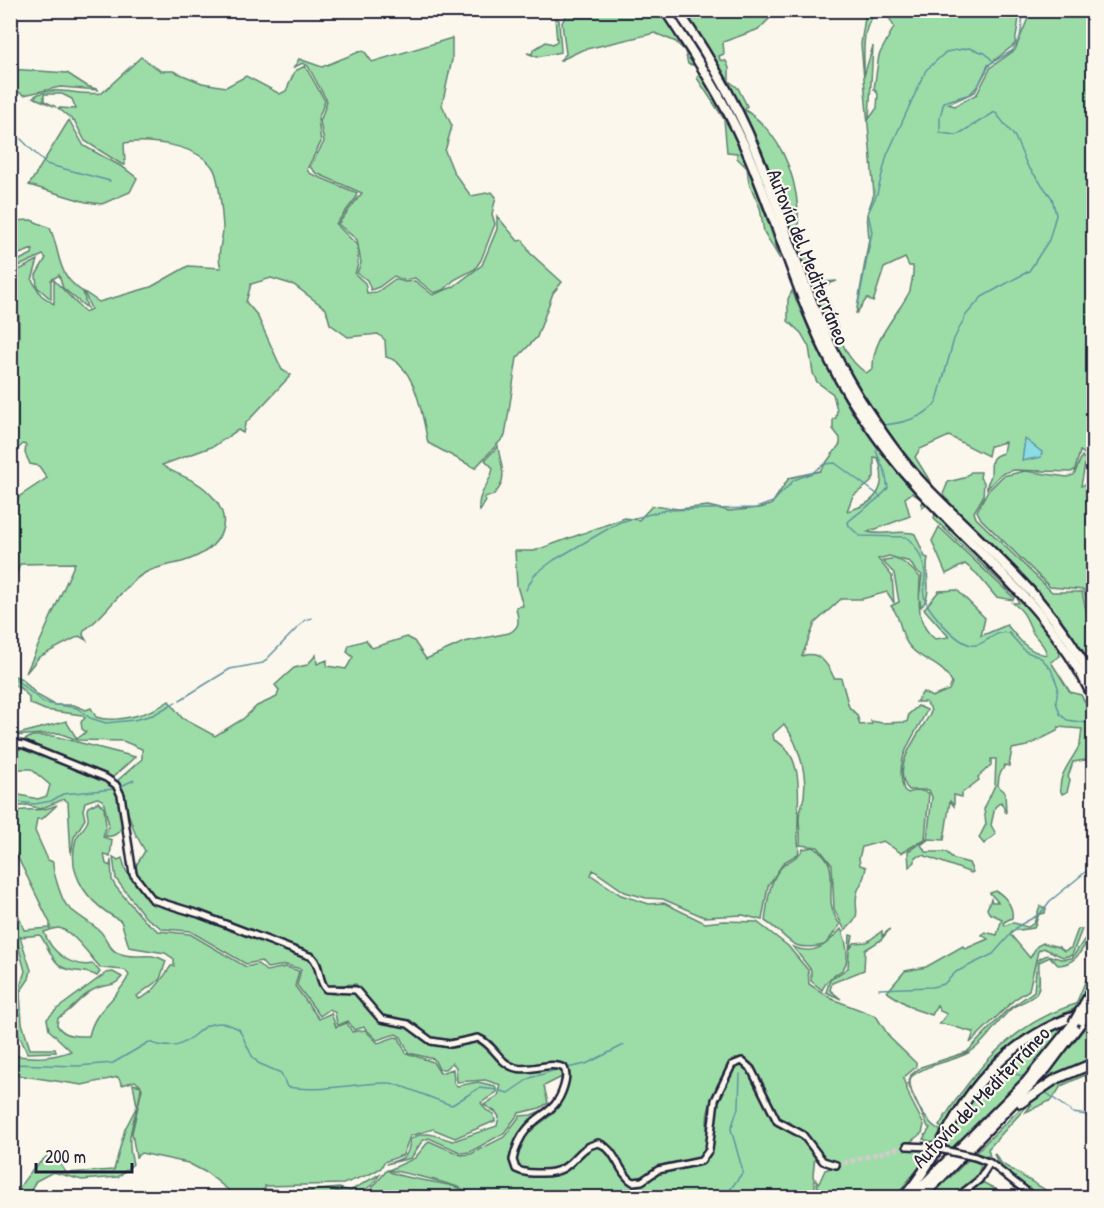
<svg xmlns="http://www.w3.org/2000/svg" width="1104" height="1208" font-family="'Patrick Hand',sans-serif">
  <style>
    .green { fill: #9cdda7; stroke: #5f8071; stroke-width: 1.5; fill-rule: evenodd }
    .water { fill: #8bdce3; stroke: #6192a0; stroke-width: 1.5 }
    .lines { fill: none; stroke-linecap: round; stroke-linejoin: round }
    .stream { stroke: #6192a0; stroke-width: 1.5 }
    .secondary-tunnel { stroke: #d0ccc9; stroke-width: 5; stroke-dasharray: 5 2.5; stroke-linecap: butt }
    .secondary-casing { stroke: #22223b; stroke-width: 10 }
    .highway-casing { stroke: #22223b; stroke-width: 13 }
    .secondary { stroke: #fbf7ec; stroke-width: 5 }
    .highway { stroke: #fbf7ec; stroke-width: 8 }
    .secondary-bridge-casing { stroke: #22223b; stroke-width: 10; stroke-linecap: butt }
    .highway-bridge-casing { stroke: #22223b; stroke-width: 13; stroke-linecap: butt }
    .secondary-bridge { stroke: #fbf7ec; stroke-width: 5 }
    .highway-bridge { stroke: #fbf7ec; stroke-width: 8 }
    .labels { text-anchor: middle; stroke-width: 4.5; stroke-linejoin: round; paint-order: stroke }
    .street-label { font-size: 21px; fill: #22223b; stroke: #fbf7ec }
  </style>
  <rect width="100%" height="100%" fill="#fbf7ec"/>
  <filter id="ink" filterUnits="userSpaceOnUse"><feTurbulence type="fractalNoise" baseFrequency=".0167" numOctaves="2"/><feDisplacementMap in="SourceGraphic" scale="12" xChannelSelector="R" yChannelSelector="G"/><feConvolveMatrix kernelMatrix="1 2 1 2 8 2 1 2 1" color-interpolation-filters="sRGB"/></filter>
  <g filter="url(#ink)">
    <!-- green -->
    <g class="green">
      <path d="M660,10L698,66L688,64L685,51L676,42L655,33L582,50L559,61L566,54L562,23L568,11Z"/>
      <path d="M681,11H807L773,15L759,29L723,42L724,54L719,56L720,60L726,61L729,68V81L738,88L747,106L745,110C779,132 795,171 798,210C799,222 797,235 800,247C803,257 812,254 812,270L806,275L753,136Z"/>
      <path d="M866,11H1020L1015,44L990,64L975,92L948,104L955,106L977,94L991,67L1015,50L1031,11H1093V463L1090,457L1080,451L1075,470L1071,472L1014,470L1001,474L987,489C986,482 990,481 991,475C992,463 988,457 1003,453L1005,442L990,446L988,456L949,436L920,449L915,457L938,494C881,430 837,358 807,279L812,274L823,282L837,281L819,287C822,293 824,291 827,297C841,327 836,351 866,373L873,368C872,339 897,316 910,291C911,284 914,276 913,266H909L905,258L884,268L873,302L867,298L856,314L869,239L867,214L874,194L861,44ZM878,11L890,19L894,27L879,55L874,89L878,94L877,108L869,119L873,46L864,76C865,54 859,28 878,11Z"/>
      <path d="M555,18L559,20L561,52L537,57L527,53L532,54L533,50L546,42L553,44L557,41Z"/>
      <path d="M452,38V60L442,105L452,126L445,151L454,173L471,196L492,192L496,197L492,214L495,224L481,260L475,269L454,280L445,289L434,293L415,278L404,280L394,276L379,287L371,290L367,280L357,273L361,263L357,240L338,224L362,193L316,173L310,167L324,142L320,122L327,101L308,66L303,63L294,67L299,59L322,67L361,51L365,52L372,62Z"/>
      <path d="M141,57L161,71H173L202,83L226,87L246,76L280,94L286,91L295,71L305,66L325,101L318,119L321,142L307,169L309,173L357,193L356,198L336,224L358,246V264L355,274L365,283L367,293L377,292L395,279L405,282L415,281L433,295L453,287L482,265L497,229V216L518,241L523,240L530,253L562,282L553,293L537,337L517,358L505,436L475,468L428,443C423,419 416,364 386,357L385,340L378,334L348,337L330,324L326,309L294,285L271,278L251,284L246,302L257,315L282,370L291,375L245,424L243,433L238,430L214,446L162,465C175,475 192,477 205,489C240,520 221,550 182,562C170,565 154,567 143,574C124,585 102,620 84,630L83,635L86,640L79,636L39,657L26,673L75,563L20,564L11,589L13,575L10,573L11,511L20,496L47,478L39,466L30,464L25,453L26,445L23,444L11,455V347L16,344L19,338V315L10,298L17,271L38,260L32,280L41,295L54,304V280L85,312L91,309L84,292L99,302L151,287L188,266L221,268C216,253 223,242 223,227C222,214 220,179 213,168C198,145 149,139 124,143L125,165L121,164L85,141L75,122L58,108L76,109L72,99L62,94H44V101L56,107L33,97C54,83 79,97 102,93Z"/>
      <path d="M10,69L67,73L87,86L99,90L60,87L24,95L11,88Z"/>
      <path d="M700,71C735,130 760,194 780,259L764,232L760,208L749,183L747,168L737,158V153L727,152L724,119L697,78Z"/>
      <path d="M69,120L84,146L124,168L137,178L130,192L102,204L86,202L29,185Z"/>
      <path d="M31,220L50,228C62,256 55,273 83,292L87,308L63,288L59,275L51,280V299L37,287L36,275L46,258L43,255L17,267L11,284L15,262L32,254L33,249L11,257V221Z"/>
      <path d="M792,291L820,354L851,411L928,504L922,508V500L912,493L905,498L910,516L868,532C883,536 904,529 915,534L925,557L928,558C924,573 934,595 921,607L919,597L922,575L915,570L910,562L889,556L878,559L892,576L894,603L887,592L862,599H841L815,623L802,656C819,650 828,664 834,678H841L849,707L857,715L860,725L872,724L871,721L882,723L907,722L909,714L918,706L927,710C915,736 893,758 904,790L908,793L918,790L929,793L925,839L901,853L883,841L862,847L859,858L860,865L866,867C865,877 862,882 858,890C851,908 866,914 845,930L834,909L832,865L818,847L800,845C801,836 799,828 799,818C799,812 801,810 802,805C810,779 799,744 784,724L773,734L774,740C812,758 793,817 799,850L798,854L784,862L768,886L762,920L743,915L704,917L663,899L646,898L625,892L593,870L591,875L621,895L649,904L664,903L705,923L724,921L757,922L788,946L802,963L808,970L809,984L832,999L876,1016L890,1038L916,1063V1067L903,1078L910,1098L924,1125L922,1133L906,1145L907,1149L933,1150L895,1197H820L816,1180L819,1183L825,1170L836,1166L826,1160L799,1128L778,1119L751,1063L745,1059L738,1058C723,1068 712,1095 708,1112C705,1126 711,1147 701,1158L665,1164L635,1180C619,1173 620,1148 603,1142C581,1133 565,1189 517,1166C516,1124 548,1128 560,1103C566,1091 566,1080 566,1067L561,1063L529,1068L512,1065L483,1038L471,1036L446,1042L427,1038L406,1021L381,1016L356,984L326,986L318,958L209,914L159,901L137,876L134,869L145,851L135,833L117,781L142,759V749L123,741L77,740L59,733L11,736L66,721L77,739L86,732L82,729L81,722L85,718L82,715L45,710L29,703V697L20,688L13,685L10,674L22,679L37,695L55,705H74L86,710L91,708L96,717C116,724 152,713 169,701L182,718L215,736L243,719L257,706L277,697L279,690L275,685L294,668L307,665L316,655L317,664L327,660V666L346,669L353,657L347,652L349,645L366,640L372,648L407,637L414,641L426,659L464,642L509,633C523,626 517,617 516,607L523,606L517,586L515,551H534L625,518L639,520L652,506L679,509L708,506L729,511L760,508L771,505L789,478L820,471L840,444V438L833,429V419L836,418L837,410L833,394L817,382L813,373L809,347L801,333L788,321V299ZM874,457L878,458C888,487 877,504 847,511L853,496L870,483L874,477Z"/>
      <path d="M498,446C499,461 510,479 495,493C489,500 491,492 484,498L486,501L480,511C475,495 491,484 493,468L485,460Z"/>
      <path d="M1082,456L1088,463L1085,464L1081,486L1093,482V617L1090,616L1084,590L1050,587L981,519L977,511L987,492L1003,476L1025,471L1067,477L1074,475Z"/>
      <path d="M971,472H981L980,478L984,482L983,497L974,512L976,518L1052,592H1082L1087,614V627L1093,647V671C1057,601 998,551 942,497L948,482L964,478Z"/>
      <path d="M935,511L1007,582L1033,613L1059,649L1060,656L1051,662L1070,692L1081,695L1093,717V762L1091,759L1073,762L1068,777L1070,780L1067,792L1062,794C1054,778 1075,757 1080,744C1081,739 1081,734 1082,729L1058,727L1057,731L1027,746L1012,749L1009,766L1005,765L999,776L998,786L1005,792L1006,813L1001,802L995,807L991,825L996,834L984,844L979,838L986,824L984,809L995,785L996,759H991V765L978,777L979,780L962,793V797L954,795V806L950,801L944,840L929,839L921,845L926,852H946L954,859L969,863L973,872L971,873L923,855L915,857V862L909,867L908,851L927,839L932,797L929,790H909C888,768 922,731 931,712L930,707L925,702H916L923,692L932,697L949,690L952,683C942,662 925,663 911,648C899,636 902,617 891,606L899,602L894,573L882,561C900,554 909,567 920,577C920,598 914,623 935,639L949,637L924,609L939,591L957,590L985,618L981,636L1007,625C1019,639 1027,652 1047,655C1045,643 1036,640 1032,631C1026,618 1025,612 1013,603H1018V599L934,519Z"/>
      <path d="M939,527L1014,598L1013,600L996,597L977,574L965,564L946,574L932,541Z"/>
      <path d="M32,736H54L135,757L113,777L23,741Z"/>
      <path d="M10,745L19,746C35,752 106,777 113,786C124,798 131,840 105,836L109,825L103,800L97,798L85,802L83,810L85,819L74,837L71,855L68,802L64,799L40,809L27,805L11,808L10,793L38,799L47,796L50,785L31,769H11Z"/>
      <path d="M98,802L104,808L106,825L103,837L112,840L110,857L104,854L106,864L110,866L111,860L112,880L116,887L144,920L158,931L190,934L246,967L258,964L266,971L286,967L299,971L295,986L319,1019L331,1013L336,1027L347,1023L352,1032L365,1030L378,1043L395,1037L399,1038L406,1053L433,1062L440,1073L453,1069L454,1083L457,1086L478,1082L495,1086L497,1092L481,1103L486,1110L494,1114L495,1121L455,1138L433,1129L410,1136L403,1155L384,1162L381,1168L370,1174L343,1184L265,1186V1189L300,1192L339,1188L350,1191L380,1174C370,1193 355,1195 336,1192L326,1198L237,1197L207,1173L188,1163L141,1153L136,1157L132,1133L142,1089L141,1086C139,1117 123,1130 133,1164L118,1177L82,1180L53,1172L36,1181L27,1197H15C22,1179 37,1164 52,1152L60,1156V1163L66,1173L114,1170L125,1129L137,1106L133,1084L141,1086L135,1081L122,1085L118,1077L82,1085L11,1074V1055C32,1058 51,1059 71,1051L49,1030L47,1019L57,1009L106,973L113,972L122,977C113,988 108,984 97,988C81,994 73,1011 58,1018L57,1025C64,1037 76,1036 89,1036C95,1007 118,1000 129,975L125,970L101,968C91,958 72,929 58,928C55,928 48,931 44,932C51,952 71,968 93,964L100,972L97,976C88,971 80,972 70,970C52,966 49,947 40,935L20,937L31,970L29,979L20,992L22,1023L30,1049H55L56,1052L27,1053L18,1032L14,1006L25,971L18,945L11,934V895L24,930L50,928V923L12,846L11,813C27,806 37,814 57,805L42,819H37L35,831L48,860L53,862C52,869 61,899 67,906C76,915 90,922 100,931C107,938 109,950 118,953C138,961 147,950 166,961L160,979L137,996L139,999C154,993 162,979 171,966H174V959L165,953L129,947L121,921C91,905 65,877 76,839C79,832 87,826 88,820C89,814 85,813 88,807Z"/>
      <path d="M813,847C841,861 827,887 832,908C833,914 837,920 840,925L825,945C787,952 793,939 765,921C768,902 768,878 785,864C793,858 798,858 803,849Z"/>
      <path d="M113,857L118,860L122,858L126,871L153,903L205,918L310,958L315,964L322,989L332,994L352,990L381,1021L405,1025L429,1044L444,1047L479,1041C491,1050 499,1066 515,1071C533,1076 548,1063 565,1071L564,1076L544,1086L548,1103L540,1108L519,1113L504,1133L470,1152L462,1153L429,1138L422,1141L411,1158L386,1164C404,1158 408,1159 410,1140C425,1128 438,1137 453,1141L497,1126L499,1117L496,1112L484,1105L498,1096L501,1085L485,1080L457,1082L456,1067L452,1063L445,1069H439L434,1059L409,1053L401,1037L396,1034L377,1040L364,1027L354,1030L348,1021L339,1025L337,1024L335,1013L330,1009L320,1016L297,985L301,969L286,965L267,968L261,961L246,964L190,931L163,929L145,917L116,879Z"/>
      <path d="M996,891C1005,896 1014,907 1012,918L1004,922L1005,926C1015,919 1018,926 1028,927L1034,923L1040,906L1046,908L1045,913L1039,914L1034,928L1012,931L1010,934L1030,958L1037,946L1043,943L1059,947L1064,951L1071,948L1078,929H1082L1072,955L1063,957L1043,948L1038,951L1029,990L1015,999L970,1043L974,1032C962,1031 951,1023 939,1024L947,1014L940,1011L937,1005L932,1015L914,1009L887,992L905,971L926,967L963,946L965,949L988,939L982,935L985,932L997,935L1002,919L989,913L987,909L991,899L992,902H998L990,893Z"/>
      <path d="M841,929C846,939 851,962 842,970C833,977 827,979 822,990L811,981V970L793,947C815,956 827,945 841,929Z"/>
      <path d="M890,929L881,940L865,950L864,970L832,983L830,990L841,999L826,992L830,980L848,968L850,935L853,936L850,949L854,943L867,942L882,931V936Z"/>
      <path d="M1093,933V952L1088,960L1093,941L1088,940C1081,952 1074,965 1058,965L1050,957L1039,962C1038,971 1042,986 1036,994C1030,1000 1019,1003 1012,1008C995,1023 985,1045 966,1054C947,1063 926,1064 911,1077C905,1091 928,1127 942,1131L936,1143L923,1139L930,1128L928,1127L908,1084L911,1075L921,1067L967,1052L1006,1011L1034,991L1037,960L1047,955L1061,959L1072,958L1086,937Z"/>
      <path d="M1093,963V975L1081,1006C1020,1030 972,1069 943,1129L939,1126C973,1071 1012,1023 1076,1004Z"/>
      <path d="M1091,1013H1093V1058L1060,1071L1041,1082L1084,1029Z"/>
      <path d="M1071,1021L1032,1071L953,1148L944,1146C966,1106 990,1067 1029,1041C1042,1033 1058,1027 1071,1021Z"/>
      <path d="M741,1064H745L753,1074L775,1122L801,1136L815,1155L813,1175L817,1197H476C467,1185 408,1174 389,1170L415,1158L429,1141L461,1155L471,1154L504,1137L520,1116L531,1115L548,1108C533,1121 503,1149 514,1171L528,1176L562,1173L589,1149L600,1146L607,1151L628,1184L637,1186L661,1171L696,1166L709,1157L716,1099L733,1067Z"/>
      <path d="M1093,1067V1075L1083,1076L1061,1086L1052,1100L1026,1112L1031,1105L1027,1106L988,1149L990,1157L975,1153L1025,1104L1057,1083Z"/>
      <path d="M994,1153L1002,1164L1044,1189L1049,1197C1031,1197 998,1170 994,1153Z"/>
      <path d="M969,1159L981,1162C982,1175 961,1194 949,1197C944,1199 935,1197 929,1198Z"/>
      <path d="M387,1170C407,1183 458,1179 473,1197H354L368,1193Z"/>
      <path d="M982,1182L1007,1195L1009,1193L1014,1197H963Z"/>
    </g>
    <!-- water -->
    <path class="water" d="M1025,439L1042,452L1041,457L1022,461Z"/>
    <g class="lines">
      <!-- stream -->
      <g class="stream">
        <path d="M1081,10L1094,17"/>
        <path d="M10,128L46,164L110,181"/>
        <path d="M858,305L872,232L868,213L877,194L887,155L926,70L946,52L969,48L985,53L992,60"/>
        <path d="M884,425C902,423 927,417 937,401L954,339L966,315L982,297L1029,271L1049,240L1056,215L1052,198L1027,165L1015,137L995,112L957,135L940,133V117L944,102L970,94L979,84L988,65L1012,51L1020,37L1024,10"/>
        <path d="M876,451L885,472L888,488C877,503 861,509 848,522L849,526L860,536L906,537C916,545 924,560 925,573C926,581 922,588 924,596C927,610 956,642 971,645C985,647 994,629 1009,633L1025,651L1041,658L1051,669L1058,687L1056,702L1060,714L1067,720L1087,723"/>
        <path d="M526,590L534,575L554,560L620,522L666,510L756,508L773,502L794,480L812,473L824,464L835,463L881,497"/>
        <path d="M10,675L44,703L77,708L90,718L106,723L134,720L153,715L176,702"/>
        <path d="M180,700L230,669L263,663L305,620L312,618"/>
        <path d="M119,787L134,780"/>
        <path d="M10,805L18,802L35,804L51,801L63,794L114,789"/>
        <path d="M879,989L932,987L944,984L956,972L993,954L1018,926L1040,914L1050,901L1094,865"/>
        <path d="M10,1064L78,1066L113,1063L149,1042C193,1059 192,1021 221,1023C226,1023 234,1027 239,1029L252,1056L258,1063L281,1073L287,1087C322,1093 355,1082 390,1083C397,1083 440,1102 452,1105L479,1088L498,1090"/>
        <path d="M567,1068L586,1064L624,1045"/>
        <path d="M1011,1073L1027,1077"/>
        <path d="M501,1091L508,1093L530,1078L559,1069"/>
        <path d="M1044,1091L1073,1113L1094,1116"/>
        <path d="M724,1198L743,1172L731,1129L739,1105L740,1074"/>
      </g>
      <!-- secondary-tunnel -->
      <path class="secondary-tunnel" d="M836,1165L907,1146"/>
      <!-- secondary casing -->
      <g class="secondary-casing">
        <g id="secondary">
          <path d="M10,743L24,745L106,778L116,785L121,795L133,874L153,900L199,914L312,957C322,967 317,980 326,989L356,990L381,1019L408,1024L431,1041L450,1044L478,1038C494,1044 499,1064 516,1068C531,1072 550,1061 564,1068C567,1074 566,1079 564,1086C556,1113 542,1111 527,1129C520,1137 515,1150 513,1160L516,1169C524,1173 531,1173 540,1173C576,1174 572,1149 598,1143C616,1148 618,1173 633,1182L642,1181L658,1170L701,1161L709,1150L715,1100L732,1065L742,1061L751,1069L777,1121L803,1135L823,1161L836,1165"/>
          <path d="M907,1146L930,1147"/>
          <path d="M975,1157L990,1163L1035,1198"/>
          <path d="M956,1198L979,1180L990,1163"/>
        </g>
      </g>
      <!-- highway casing -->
      <g class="highway-casing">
        <g id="highway">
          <path d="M665,10C694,54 723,98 745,147C782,230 802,319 850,397C871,430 894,462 921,491C985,561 1052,609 1094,699"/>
          <path d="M677,10C713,61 743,116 765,174C794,249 815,327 858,396C878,427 900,460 926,487C989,552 1051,598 1094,682"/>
          <path d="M1086,1001L1094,987"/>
          <path d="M1021,1103L1056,1079L1094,1063"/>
          <path d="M903,1198C926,1172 941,1142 958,1113C990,1061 1035,1026 1094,1010"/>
          <path d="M910,1198L1026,1082L1073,1024"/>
          <path d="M921,1198L1046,1069L1082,1021"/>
        </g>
      </g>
      <!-- secondary -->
      <use href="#secondary" class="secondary"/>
      <!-- highway -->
      <use href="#highway" class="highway"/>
      <!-- secondary-bridge casing -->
      <g class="secondary-bridge-casing">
        <path id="secondary-bridge" d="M930,1147L975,1157"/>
      </g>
      <!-- highway-bridge casing -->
      <g class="highway-bridge-casing">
        <g id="highway-bridge">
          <path d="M1082,1021L1094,1001"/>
          <path d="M1073,1024L1086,1001"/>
        </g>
      </g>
      <!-- secondary-bridge -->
      <use href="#secondary-bridge" class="secondary-bridge"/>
      <!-- highway-bridge -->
      <use href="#highway-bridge" class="highway-bridge"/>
    </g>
  </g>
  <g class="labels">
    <!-- street labels -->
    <g class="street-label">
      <text transform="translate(808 257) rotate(68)" y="7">Autovía del Mediterráneo</text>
      <text transform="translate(981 1097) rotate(-46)" y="7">Autovía del Mediterráneo</text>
    </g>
  </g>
  <!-- margin -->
  <rect width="1104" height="1208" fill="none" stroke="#fbf7ec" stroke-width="36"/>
  <rect x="18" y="18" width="1068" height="1172" fill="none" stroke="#22223b" stroke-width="2" filter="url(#ink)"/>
  <!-- scale -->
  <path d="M36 1163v9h96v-9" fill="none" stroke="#22223b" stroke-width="3"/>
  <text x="45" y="1163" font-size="18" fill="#22223b" stroke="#fbf7ec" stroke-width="4.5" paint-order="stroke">200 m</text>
</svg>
